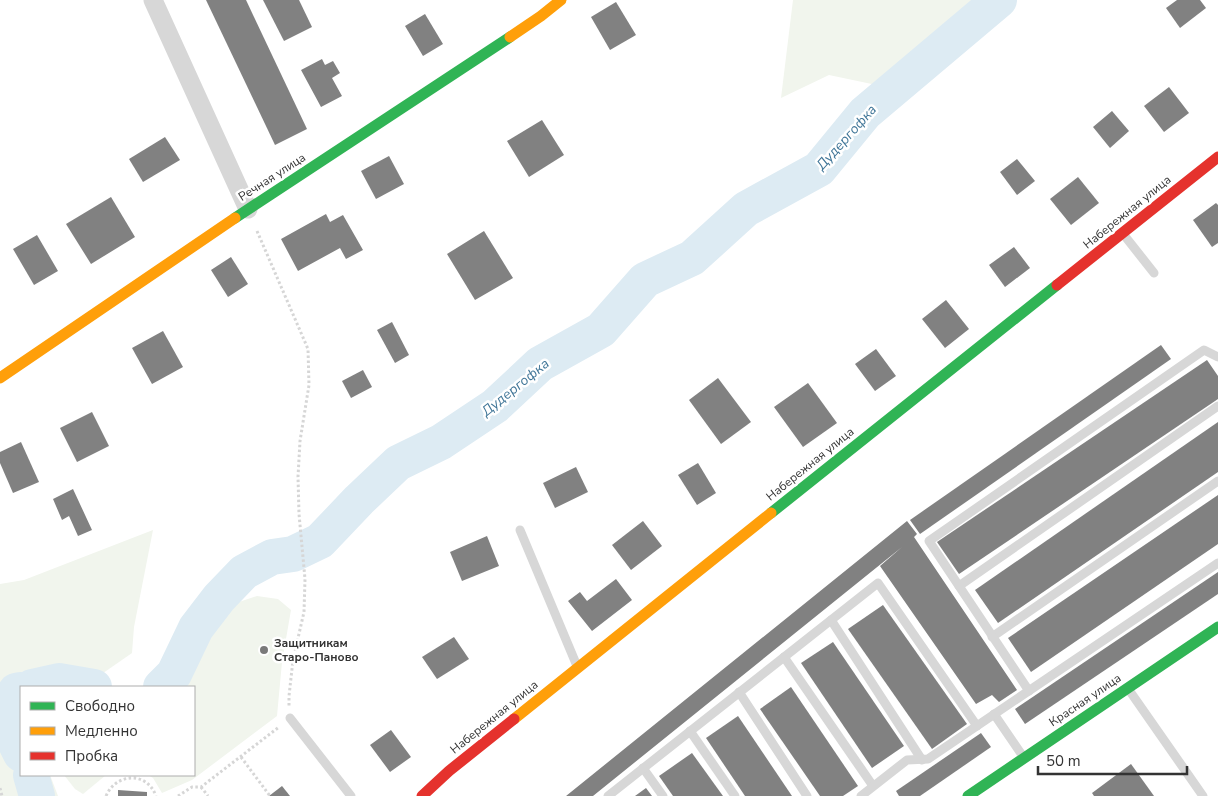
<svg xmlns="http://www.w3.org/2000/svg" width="1218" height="796" font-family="'Nunito Sans',sans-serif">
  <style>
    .green { fill: #f1f5ed }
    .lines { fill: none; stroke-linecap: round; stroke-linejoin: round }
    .river { stroke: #ddebf3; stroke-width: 36 }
    .building { fill: #818181 }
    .path { stroke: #d6d6d6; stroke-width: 3; stroke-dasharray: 2.5 2.5; stroke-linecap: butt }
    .lane { stroke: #d7d7d7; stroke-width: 9 }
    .street { stroke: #d7d7d7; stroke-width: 19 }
    .fast { stroke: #30b455; stroke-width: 11 }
    .slow { stroke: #ff9f0a; stroke-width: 11 }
    .jam { stroke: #e5322d; stroke-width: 11 }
    .poi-dot { fill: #7a7a7a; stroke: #fff; stroke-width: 2 }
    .labels { text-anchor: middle; stroke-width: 5; stroke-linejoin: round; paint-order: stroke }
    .street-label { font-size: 12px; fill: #333; stroke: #fff }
    .poi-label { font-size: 12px; font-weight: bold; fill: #333; stroke: #fff; text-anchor: start }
    .water-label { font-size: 14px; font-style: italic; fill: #3f7597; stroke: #fff }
  </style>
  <rect width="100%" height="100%" fill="#fff"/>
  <!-- green -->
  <g class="green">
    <path d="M793,0H987L886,87L829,75L781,98Z"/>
    <path d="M153,530L134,627L132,653L83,687H21V775H50L58,796H0V584L24,580Z"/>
    <path d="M257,596L278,599L291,610L282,662L277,716L192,780L162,793L153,778L148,775H194V687H184L194,658L199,637L213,618L233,604Z"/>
    <path d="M64,775H106L83,794L75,789Z"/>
  </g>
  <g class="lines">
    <!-- river -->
    <g class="river">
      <path d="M32,687L59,681L94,687"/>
      <path d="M161,687L174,674L196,628L219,598L244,572L272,557L293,554L320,541L359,500L398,463L441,442L495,406L540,364L601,330L645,280L692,258L746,209L819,169L865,113L999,0"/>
      <path d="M21,690L16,691L4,707L9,730L21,754"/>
      <path d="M31,775L37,796"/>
    </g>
  </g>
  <!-- building -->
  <g class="building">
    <path d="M206,0H246L307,129L275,145Z"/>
    <path d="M263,0H299L312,27L284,41Z"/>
    <path d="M1177,0H1200L1206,8L1180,28L1166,8Z"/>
    <path d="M616,2L636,35L610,50L591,17Z"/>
    <path d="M425,14L443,44L423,56L405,26Z"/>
    <path d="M322,59L325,65L333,61L340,73L332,78L342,96L321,107L301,70Z"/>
    <path d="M1169,87L1189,113L1164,132L1144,106Z"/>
    <path d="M1112,111L1129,131L1110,148L1093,127Z"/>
    <path d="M542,120L564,155L529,177L507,141Z"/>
    <path d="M165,137L180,160L143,182L129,159Z"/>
    <path d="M389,156L404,184L376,199L361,171Z"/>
    <path d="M1017,159L1035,181L1017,195L1000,172Z"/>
    <path d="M1078,177L1099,203L1071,225L1050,199Z"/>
    <path d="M111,197L135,237L91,264L66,224Z"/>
    <path d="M1216,203L1218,205V243L1212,247L1193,220Z"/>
    <path d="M326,214L330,222L343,215L363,250L346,259L340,248L298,271L281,239Z"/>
    <path d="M484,231L513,278L475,300L447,254Z"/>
    <path d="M37,235L58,271L34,285L13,249Z"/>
    <path d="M1014,247L1030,268L1005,287L989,265Z"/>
    <path d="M231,257L248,284L228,297L211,270Z"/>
    <path d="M946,300L969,329L945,348L922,319Z"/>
    <path d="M392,322L409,355L395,363L377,330Z"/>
    <path d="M163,331L183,367L152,384L132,348Z"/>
    <path d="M1161,345L1171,359L920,534L910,520Z"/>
    <path d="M876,349L896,376L875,391L855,364Z"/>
    <path d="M1207,360L1218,376V399L959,574L937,542Z"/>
    <path d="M363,370L372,387L351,398L342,381Z"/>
    <path d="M718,378L751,422L721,444L689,400Z"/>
    <path d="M808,383L837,423L803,447L774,407Z"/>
    <path d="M92,412L109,446L77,462L60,428Z"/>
    <path d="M1218,422V472L998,623L975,590Z"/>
    <path d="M21,442L39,482L13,493L0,463V452Z"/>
    <path d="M698,463L716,493L697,505L678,475Z"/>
    <path d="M576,467L588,492L555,508L543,483Z"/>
    <path d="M73,489L92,530L78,536L69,516L62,520L53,499Z"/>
    <path d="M1218,495V544L1031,672L1008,638Z"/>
    <path d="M643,521L662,546L631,570L612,545Z"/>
    <path d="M907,521L917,534L914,537L1017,690L999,702L992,695L976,704L880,566L902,547L593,796H566Z"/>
    <path d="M487,536L499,566L462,581L450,552Z"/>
    <path d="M1218,572V594L1025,724L1015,709Z"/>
    <path d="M616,579L632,600L592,631L568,601L580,592L587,601Z"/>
    <path d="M883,605L967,724L932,749L848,629Z"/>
    <path d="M454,637L469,659L437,679L422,657Z"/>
    <path d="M833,642L904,746L872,768L801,663Z"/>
    <path d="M791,687L858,786L843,796H820L760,709Z"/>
    <path d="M738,716L792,796H745L706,738Z"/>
    <path d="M391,730L411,757L390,772L370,745Z"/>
    <path d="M981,733L991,747L920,796H899L896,791Z"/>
    <path d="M692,753L723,796H673L659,776Z"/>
    <path d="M1131,764L1154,796H1094L1092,793Z"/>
    <path d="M282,786L290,796H269Z"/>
    <path d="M646,788L652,796H635Z"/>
    <path d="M118,790L147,792V796H118Z"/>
  </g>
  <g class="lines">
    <!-- path -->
    <g class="path">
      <path d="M257,231L308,349L309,385L300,441L298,477L299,514L305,579L304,612L293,660L289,696V706"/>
      <path d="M241,757L270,796"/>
      <path d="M201,787L208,796"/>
      <path d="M0,788L2,796"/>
      <path d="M106,796C116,773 147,771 156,796"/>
      <path d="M178,796L192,787H201L279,727"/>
    </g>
    <!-- lane -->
    <g class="lane">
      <path d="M1124,235L1154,273"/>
      <path d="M520,530L577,666"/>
      <path d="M959,586L1218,406"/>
      <path d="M831,620L922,760"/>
      <path d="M992,637L1218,481"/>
      <path d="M784,657L873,786"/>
      <path d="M1129,690L1203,796"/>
      <path d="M1029,691L929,541L1204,350L1218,357"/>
      <path d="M739,692L807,796"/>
      <path d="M994,714L1022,755"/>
      <path d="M290,718L351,796"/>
      <path d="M690,731L735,796"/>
      <path d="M643,768L663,796"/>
      <path d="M608,796L878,583L977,726"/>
      <path d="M861,796L907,760L928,759L1218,563"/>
    </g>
    <!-- street -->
    <path class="street" d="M153,0L248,209"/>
    <!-- fast -->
    <g class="fast">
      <path d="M235,218L510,37"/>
      <path d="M771,513L1057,285"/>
      <path d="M968,796L1218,627"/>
    </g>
    <!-- slow -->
    <g class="slow">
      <path d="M510,37L541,16L561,0"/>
      <path d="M0,378L235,218"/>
      <path d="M514,719L771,513"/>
    </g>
    <!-- jam -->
    <g class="jam">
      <path d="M1057,285L1218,157"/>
      <path d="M422,796L449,771L514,719"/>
    </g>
  </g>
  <!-- markers -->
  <circle class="poi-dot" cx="264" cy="650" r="5"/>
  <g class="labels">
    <!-- street labels -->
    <g class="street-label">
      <text transform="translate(272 177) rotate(-33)" y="4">Речная улица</text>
      <text transform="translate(1127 212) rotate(-39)" y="4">Набережная улица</text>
      <text transform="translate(810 464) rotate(-39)" y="4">Набережная улица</text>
      <text transform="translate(1085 700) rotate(-34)" y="4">Красная улица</text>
      <text transform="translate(494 717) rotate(-39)" y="4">Набережная улица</text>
    </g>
    <!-- poi labels -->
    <g class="poi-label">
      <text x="274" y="647">Защитникам<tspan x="274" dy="14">Старо-Паново</tspan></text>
    </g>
    <!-- water labels -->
    <g class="water-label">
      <text transform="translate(846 137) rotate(-48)" y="5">Дудергофка</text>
      <text transform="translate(515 387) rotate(-39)" y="5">Дудергофка</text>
    </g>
  </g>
  <!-- legend -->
  <rect x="20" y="686" width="175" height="90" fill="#ffffff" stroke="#adadad"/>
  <rect x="30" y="702" width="25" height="8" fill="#30b455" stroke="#adadad"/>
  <text x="65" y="711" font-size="15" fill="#333333">Свободно</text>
  <rect x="30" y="727" width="25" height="8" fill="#ff9f0a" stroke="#adadad"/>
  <text x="65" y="736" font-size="15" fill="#333333">Медленно</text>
  <rect x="30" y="752" width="25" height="8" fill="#e5322d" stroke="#adadad"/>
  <text x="65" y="761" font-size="15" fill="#333333">Пробка</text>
  <!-- scale -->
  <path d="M1038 766v8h149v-8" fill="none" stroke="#333333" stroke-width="2.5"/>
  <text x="1046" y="766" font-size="15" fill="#333333" stroke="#ffffff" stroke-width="4" paint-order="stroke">50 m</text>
</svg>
